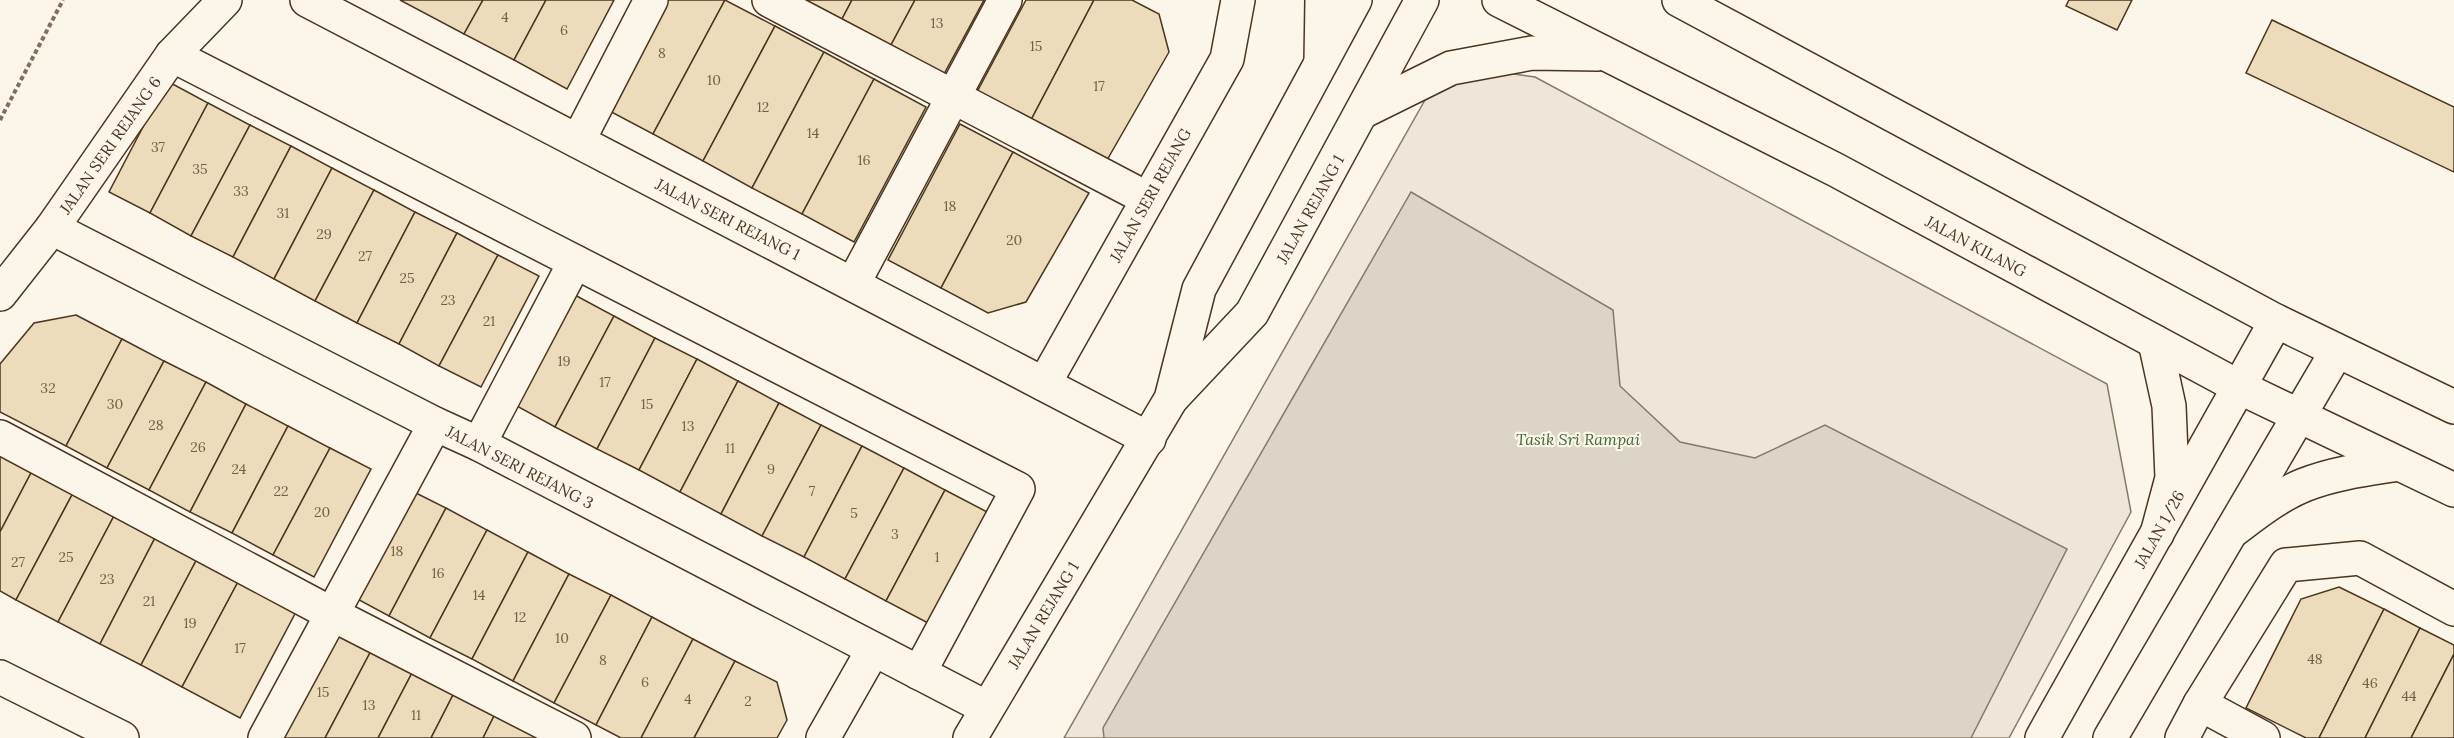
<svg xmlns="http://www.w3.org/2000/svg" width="2454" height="738" font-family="Lora,serif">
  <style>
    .green { fill: #ede6d9; stroke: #887966; stroke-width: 1.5 }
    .water { fill: #dcd4c6; stroke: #887966; stroke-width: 1.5 }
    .building { fill: #ecdcbc; stroke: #4a3520; stroke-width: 1.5 }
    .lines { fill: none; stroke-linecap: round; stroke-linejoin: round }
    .minor-casing { stroke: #4a3520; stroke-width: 36 }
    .major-casing { stroke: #4a3520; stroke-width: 36 }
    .path { stroke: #7f6f5c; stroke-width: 4; stroke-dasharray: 4.5 3; stroke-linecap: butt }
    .minor { stroke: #fbf6e9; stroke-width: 33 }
    .major { stroke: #fbf6e9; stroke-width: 33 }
    .labels { text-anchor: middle; stroke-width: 4.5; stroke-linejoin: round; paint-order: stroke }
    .number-label { font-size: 14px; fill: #725f47 }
    .street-label { font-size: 16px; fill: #4a3520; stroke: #fbf6e9 }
    .park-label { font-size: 16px; font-style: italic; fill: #436837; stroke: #fbf6e9 }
  </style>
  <rect width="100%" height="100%" fill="#fbf6e9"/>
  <!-- green -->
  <path class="green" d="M1494,71L1535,77L2107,384L2131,512L2009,738H1064L1425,100L1459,78Z"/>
  <!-- water -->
  <path class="water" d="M1411,192L1613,310L1620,386L1680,442L1755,458L1825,425L2067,549L1971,738H1104L1103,728Z"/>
  <!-- building -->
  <g class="building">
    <path d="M400,0H483L464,34Z"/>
    <path d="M483,0H546L514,60L464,34Z"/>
    <path d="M546,0H614L567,89L514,60Z"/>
    <path d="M656,0H725L653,134L600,106Z"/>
    <path d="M725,0L775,26L703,161L653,134Z"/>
    <path d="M806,0H852L842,19Z"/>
    <path d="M852,0H915L891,45L842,19Z"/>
    <path d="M915,0H984L944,74L891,45Z"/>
    <path d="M1026,0H1094L1031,120L977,92Z"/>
    <path d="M1094,0H1132L1159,14L1169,52L1107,160L1031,120Z"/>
    <path d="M2069,0H2132L2117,30L2066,6Z"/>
    <path d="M2272,20L2454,107V172L2246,73Z"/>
    <path d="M775,26L824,52L752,188L703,161Z"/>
    <path d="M824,52L874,79L802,214L752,188Z"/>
    <path d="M874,79L926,107L854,242L802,214Z"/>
    <path d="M167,81L208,103L150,213L109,192Z"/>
    <path d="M208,103L250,125L191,236L150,213Z"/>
    <path d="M960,124L1013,152L941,288L888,260Z"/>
    <path d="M250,125L291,146L233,257L191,236Z"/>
    <path d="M291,146L332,168L274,279L233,257Z"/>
    <path d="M1013,152L1089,193L1026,302L988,313L941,288Z"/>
    <path d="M332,168L374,190L315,301L274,279Z"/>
    <path d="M374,190L415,212L357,323L315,301Z"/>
    <path d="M415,212L457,233L399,344L357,323Z"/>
    <path d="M457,233L498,255L439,366L399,344Z"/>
    <path d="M498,255L539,276L481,387L439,366Z"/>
    <path d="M573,294L614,316L555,427L515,405Z"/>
    <path d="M76,315L122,339L66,446L0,412V364L34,323Z"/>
    <path d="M614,316L655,338L597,449L555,427Z"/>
    <path d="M655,338L697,359L639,470L597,449Z"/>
    <path d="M122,339L164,361L107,468L66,446Z"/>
    <path d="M697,359L738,381L680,492L639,470Z"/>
    <path d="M164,361L206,382L149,490L107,468Z"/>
    <path d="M738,381L779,403L721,514L680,492Z"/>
    <path d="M206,382L246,404L190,512L149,490Z"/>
    <path d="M779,403L821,425L762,536L721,514Z"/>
    <path d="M246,404L288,426L232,533L190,512Z"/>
    <path d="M821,425L862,446L804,557L762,536Z"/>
    <path d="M288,426L330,448L273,555L232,533Z"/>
    <path d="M862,446L904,468L845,579L804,557Z"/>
    <path d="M330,448L371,469L314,577L273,555Z"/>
    <path d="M0,454L32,471L0,532Z"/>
    <path d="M904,468L945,490L886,601L845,579Z"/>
    <path d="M32,471L73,493L16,600L0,591V532Z"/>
    <path d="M404,487L446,508L389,616L348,594Z"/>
    <path d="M945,490L991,514L928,623L886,601Z"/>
    <path d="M73,493L115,514L58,622L16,600Z"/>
    <path d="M446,508L487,530L430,638L389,616Z"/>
    <path d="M115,514L156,536L100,644L58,622Z"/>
    <path d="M487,530L528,552L472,659L430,638Z"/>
    <path d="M156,536L198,557L141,665L100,644Z"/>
    <path d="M528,552L569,574L513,681L472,659Z"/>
    <path d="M198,557L239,580L182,687L141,665Z"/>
    <path d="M569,574L611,595L554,703L513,681Z"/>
    <path d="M239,580L297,610L240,718L182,687Z"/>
    <path d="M2339,587L2384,609L2319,738H2306L2246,708L2301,599Z"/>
    <path d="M611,595L652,617L596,725L554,703Z"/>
    <path d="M2384,609L2420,628L2365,738H2319Z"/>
    <path d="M652,617L693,639L641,738H621L596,725Z"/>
    <path d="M330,627L372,649L325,738H279Z"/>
    <path d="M2420,628L2454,645V654L2411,738H2365Z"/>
    <path d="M693,639L735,661L694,738H641Z"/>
    <path d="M372,649L413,671L378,738H325Z"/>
    <path d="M2454,654V738H2411Z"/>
    <path d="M735,661L777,682L787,720L777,738H694Z"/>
    <path d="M413,671L454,693L431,738H378Z"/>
    <path d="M454,693L495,714L483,738H431Z"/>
    <path d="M495,714L537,736L536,738H483Z"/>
  </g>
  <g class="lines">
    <!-- minor casing -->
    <g class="minor-casing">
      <g id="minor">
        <path d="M307,0L1149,439"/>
        <path d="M769,0L1148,199"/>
        <path d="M172,55L1018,489L919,673"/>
        <path d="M578,141L651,0"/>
        <path d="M52,228L435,424L479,444L987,708"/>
        <path d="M853,284L1005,0"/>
        <path d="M0,294L52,228L172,55L225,0"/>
        <path d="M1044,384L1227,59L1238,0"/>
        <path d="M1173,397L1252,313L1422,0"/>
        <path d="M0,437L330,613L574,738"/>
        <path d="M479,444L575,262"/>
        <path d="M0,677L122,738"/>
        <path d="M2200,704L2263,738"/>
        <path d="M265,738L435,424"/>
        <path d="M823,738L873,650"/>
        <path d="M970,738L1171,399L1199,289L1355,0"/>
        <path d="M2042,738L2276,321"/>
        <path d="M2110,738L2337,351"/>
        <path d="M2182,738L2200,704L2286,565L2360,558L2454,609"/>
      </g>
    </g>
    <!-- major casing -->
    <g class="major-casing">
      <g id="major">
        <path d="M1499,0L1836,170L2239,387L2454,490"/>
        <path d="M1679,0L2276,321L2454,407"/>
        <path d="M1321,61L1322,0"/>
        <path d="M1364,111L1451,68L1532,53L1598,54"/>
        <path d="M2155,342L2169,406L2172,478L2157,534"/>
        <path d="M2231,532C2254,515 2277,496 2304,485C2334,473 2367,469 2399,464"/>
      </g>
    </g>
    <!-- path -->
    <path class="path" d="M0,120L63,0"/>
    <!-- minor -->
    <use href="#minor" class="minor"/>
    <!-- major -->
    <use href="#major" class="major"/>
  </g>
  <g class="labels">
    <!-- number labels -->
    <g class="number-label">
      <text x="505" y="22">4</text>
      <text x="937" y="28">13</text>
      <text x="564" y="35">6</text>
      <text x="1036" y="51">15</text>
      <text x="662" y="58">8</text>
      <text x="714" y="85">10</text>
      <text x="1099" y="91">17</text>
      <text x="763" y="112">12</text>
      <text x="813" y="138">14</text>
      <text x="158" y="152">37</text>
      <text x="864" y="165">16</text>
      <text x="200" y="174">35</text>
      <text x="241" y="196">33</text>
      <text x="950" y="211">18</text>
      <text x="283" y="218">31</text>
      <text x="324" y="239">29</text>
      <text x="1014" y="245">20</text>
      <text x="365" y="261">27</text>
      <text x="407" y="283">25</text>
      <text x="448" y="305">23</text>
      <text x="489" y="326">21</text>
      <text x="564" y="366">19</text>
      <text x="605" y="387">17</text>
      <text x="48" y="393">32</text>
      <text x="115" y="409">30</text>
      <text x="647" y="409">15</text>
      <text x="156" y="430">28</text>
      <text x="688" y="431">13</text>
      <text x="198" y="452">26</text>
      <text x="730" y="453">11</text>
      <text x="239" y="474">24</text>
      <text x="771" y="474">9</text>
      <text x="281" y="496">22</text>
      <text x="812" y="496">7</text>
      <text x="322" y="517">20</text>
      <text x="854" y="518">5</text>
      <text x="895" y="539">3</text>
      <text x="397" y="556">18</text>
      <text x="66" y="562">25</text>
      <text x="937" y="562">1</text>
      <text x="18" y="567">27</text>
      <text x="438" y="578">16</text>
      <text x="107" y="584">23</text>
      <text x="479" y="600">14</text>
      <text x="149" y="606">21</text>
      <text x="520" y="622">12</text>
      <text x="190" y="628">19</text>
      <text x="562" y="643">10</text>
      <text x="240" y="653">17</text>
      <text x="2315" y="664">48</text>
      <text x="603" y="665">8</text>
      <text x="645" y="687">6</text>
      <text x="2370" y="688">46</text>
      <text x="323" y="697">15</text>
      <text x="2409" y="701">44</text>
      <text x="688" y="704">4</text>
      <text x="748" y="706">2</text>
      <text x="369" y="710">13</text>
      <text x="416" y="720">11</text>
    </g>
    <!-- street labels -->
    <g class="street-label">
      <text transform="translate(110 145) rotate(-55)" y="6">JALAN SERI REJANG 6</text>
      <text transform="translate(1150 195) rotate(-61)" y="6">JALAN SERI REJANG</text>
      <text transform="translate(1310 209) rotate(-61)" y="6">JALAN REJANG 1</text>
      <text transform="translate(728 219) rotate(27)" y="6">JALAN SERI REJANG 1</text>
      <text transform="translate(1976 246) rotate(28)" y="6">JALAN KILANG</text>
      <text transform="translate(520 467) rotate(27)" y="6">JALAN SERI REJANG 3</text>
      <text transform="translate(2159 529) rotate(-61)" y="6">JALAN 1/26</text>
      <text transform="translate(1043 615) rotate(-59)" y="6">JALAN REJANG 1</text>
    </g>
    <!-- park labels -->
    <g class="park-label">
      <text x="1578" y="445">Tasik Sri Rampai</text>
    </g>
  </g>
</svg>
